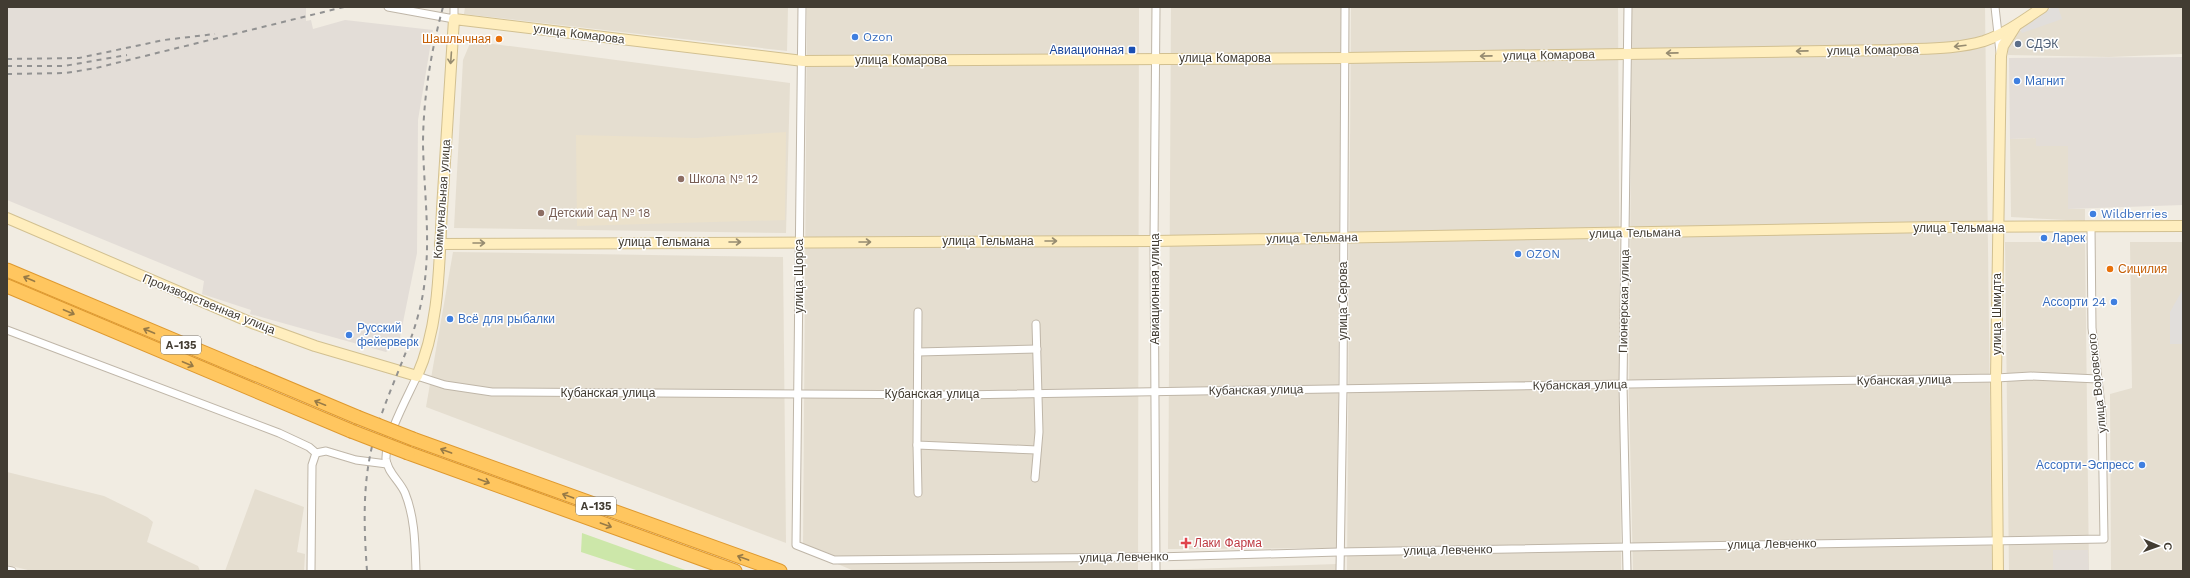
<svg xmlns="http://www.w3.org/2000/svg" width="2190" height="578" font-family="'Work Sans',sans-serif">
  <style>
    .residential { fill: #e5ded0 }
    .industrial { fill: #e3ddd7 }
    .education { fill: #ebe1cb }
    .green { fill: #cce7a9 }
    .parking { fill: #e1dedb }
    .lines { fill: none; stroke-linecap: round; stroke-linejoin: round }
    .street-casing { stroke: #bfb6a8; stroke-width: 9 }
    .secondary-casing { stroke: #d2c091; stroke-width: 12 }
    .highway-casing { stroke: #de992f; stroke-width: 15 }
    .street { stroke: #fff; stroke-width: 7 }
    .secondary { stroke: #ffeebe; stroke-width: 10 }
    .highway { stroke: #ffc65f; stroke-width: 13 }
    .rail { stroke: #929292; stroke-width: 2; stroke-dasharray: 5 5; stroke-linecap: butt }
    .highway-bridge-casing { stroke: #de992f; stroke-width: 15; stroke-linecap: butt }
    .highway-bridge { stroke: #ffc65f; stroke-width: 13 }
    .oneway { stroke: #978c71 }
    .oneway2 { stroke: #977a46 }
    .shop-dot { fill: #3f7fe0; stroke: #fff; stroke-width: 1.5 }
    .food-dot { fill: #e8710a; stroke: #fff; stroke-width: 1.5 }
    .service-dot { fill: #5c6f8a; stroke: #fff; stroke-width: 1.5 }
    .transit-dot { fill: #1a4fb4; stroke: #fff; stroke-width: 1.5 }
    .education-dot { fill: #8d6e63; stroke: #fff; stroke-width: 1.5 }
    .health-dot { fill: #e0444e; stroke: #fff; stroke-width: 1.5 }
    .labels { text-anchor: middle; stroke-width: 3; stroke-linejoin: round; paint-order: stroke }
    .shield { fill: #fff; stroke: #7b7670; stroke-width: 1 }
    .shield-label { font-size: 11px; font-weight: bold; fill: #423c32 }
    .street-label { font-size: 12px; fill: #423c32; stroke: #fff }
    .shop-label { font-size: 12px; fill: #366cbe; stroke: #fff; text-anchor: start }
    .food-label { font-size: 12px; fill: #c56008; stroke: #fff; text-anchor: end }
    .service-label { font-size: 12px; fill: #4e5e75; stroke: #fff; text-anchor: start }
    .transit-label { font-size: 12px; fill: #164399; stroke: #fff; text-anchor: end }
    .education-label { font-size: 12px; fill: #785e54; stroke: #fff; text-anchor: start }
    .health-label { font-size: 12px; fill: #be3a42; stroke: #fff; text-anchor: start }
  </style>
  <rect width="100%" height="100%" fill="#f1ece2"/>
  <!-- residential -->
  <g class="residential">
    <path d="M465,7H788L787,51L464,14Z"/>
    <path d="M807,7H1139L1138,571H854L803,549Z"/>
    <path d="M1171,7H1341L1337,548L1168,549Z"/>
    <path d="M1351,7H1618L1621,571H1347Z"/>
    <path d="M1632,7H1985L1992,571H1633L1629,397Z"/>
    <path d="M2055,7H2183V54L2109,57L2008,55V39Z"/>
    <path d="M471,41L790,83L786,233L454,228L463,60Z"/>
    <path d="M2036,138V146H2068V209H2085V221L2011,217L2010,139Z"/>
    <path d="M2005,242H2085L2089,571H2009Z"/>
    <path d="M2130,242H2183V571H2111L2110,394L2132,388Z"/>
    <path d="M453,252L783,257L786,543L426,407Z"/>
    <path d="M7,472L104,496L147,517L153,522L147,542L198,566L200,571H32L7,565Z"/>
    <path d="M255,489L304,507L297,552L305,554L304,571H225Z"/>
    <path d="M1337,564L1338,571H1160V570Z"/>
  </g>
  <!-- industrial -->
  <g class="industrial">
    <path d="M7,7H306V21L311,20L313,29L345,20L433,30L418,120L417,253L399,342L386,352L250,314L251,310L202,294L204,281L7,200Z"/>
    <path d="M2183,57V205L2068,209V146H2036V138L2010,139L2009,58Z"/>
    <path d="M2053,550H2088L2089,571H2053Z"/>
  </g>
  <!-- education -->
  <path class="education" d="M786,132L785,220L577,226L576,135L696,138Z"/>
  <!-- green -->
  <path class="green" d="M582,533L688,571H639L581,552Z"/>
  <!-- parking -->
  <g class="parking">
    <path d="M2052,7H2058L2062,19L2022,33L2020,29Z"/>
    <path d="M2183,289V344H2170V312Z"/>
  </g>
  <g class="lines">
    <!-- street casing -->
    <g class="street-casing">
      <g id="street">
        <path d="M388,7L454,19V7"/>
        <path d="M802,7L796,545L834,560L1156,557L1339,552L2104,539L2102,414L2092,328L2091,228"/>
        <path d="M1156,7L1154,241L1156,571"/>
        <path d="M1995,7L2000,52"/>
        <path d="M918,312L917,445L1037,450"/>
        <path d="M7,330L279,433L309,447L316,453L326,451L356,460L387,464"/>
        <path d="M918,352L1037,349"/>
        <path d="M917,445L918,493"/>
        <path d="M1035,478L1039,432L1036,324"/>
        <path d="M7,570L12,571"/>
        <path d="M311,571L312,465L316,453"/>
        <path d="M416,571C415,544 415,518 405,493C400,481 387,472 386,459C385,437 408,396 417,376L445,385L492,392L959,395L1996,378L2031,376L2098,379"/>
        <path d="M1340,571L1343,389L1345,7"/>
        <path d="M1627,571L1623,385L1628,7"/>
      </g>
    </g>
    <!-- secondary casing -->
    <g class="secondary-casing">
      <g id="secondary">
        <path d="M7,218L252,323L315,346L417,376C440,325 439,264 442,209C446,146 450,82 454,19L803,61L1345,58L1891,50C1921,48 1954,50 1984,41C2005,34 2024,20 2043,7"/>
        <path d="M440,244L1154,241L1935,227L2183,226"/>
        <path d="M1998,571L1996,378L2001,56L2003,46L2015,27"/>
      </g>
    </g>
    <!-- highway casing -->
    <g class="highway-casing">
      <g id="highway">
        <path d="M7,270L357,417"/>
        <path d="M7,286L351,431"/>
        <path d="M413,439L780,571"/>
        <path d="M408,453L735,571"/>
      </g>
    </g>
    <!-- street -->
    <use href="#street" class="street"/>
    <!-- secondary -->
    <use href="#secondary" class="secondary"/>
    <!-- highway -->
    <use href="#highway" class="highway"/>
    <!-- rail -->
    <g class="rail">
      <path d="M7,59L79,58L164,40L215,34"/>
      <path d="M7,66H64L127,55"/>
      <path d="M7,74L66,73L96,68L344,7"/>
      <path d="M367,571C363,514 362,467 382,413C397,371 418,331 424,287C431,239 424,192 423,145C423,99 431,51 443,7"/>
    </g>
    <!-- highway-bridge casing -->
    <g class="highway-bridge-casing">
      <g id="highway-bridge">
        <path d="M357,417L413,439"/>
        <path d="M351,431L408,453"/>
      </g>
    </g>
    <!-- highway-bridge -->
    <use href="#highway-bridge" class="highway-bridge"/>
  </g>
  <!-- one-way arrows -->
  <defs><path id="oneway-shaft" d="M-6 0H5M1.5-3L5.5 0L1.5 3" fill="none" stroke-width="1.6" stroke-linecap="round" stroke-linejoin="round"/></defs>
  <g class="oneway">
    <use href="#oneway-shaft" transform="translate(1960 46) rotate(173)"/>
    <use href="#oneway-shaft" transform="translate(1802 51) rotate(179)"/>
    <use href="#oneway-shaft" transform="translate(1672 53) rotate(179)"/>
    <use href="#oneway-shaft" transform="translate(1486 56) rotate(179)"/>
    <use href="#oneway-shaft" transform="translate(451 58) rotate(94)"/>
    <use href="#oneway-shaft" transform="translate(1051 241)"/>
    <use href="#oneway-shaft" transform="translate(735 242)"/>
    <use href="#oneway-shaft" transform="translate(865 242)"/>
    <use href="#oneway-shaft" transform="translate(479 243)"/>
  </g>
  <g class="oneway2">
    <use href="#oneway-shaft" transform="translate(29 279) rotate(-157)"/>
    <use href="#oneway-shaft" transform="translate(69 312) rotate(23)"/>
    <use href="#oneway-shaft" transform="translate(149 331) rotate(-157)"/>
    <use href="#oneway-shaft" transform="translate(188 364) rotate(23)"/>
    <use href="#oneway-shaft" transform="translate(320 403) rotate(-158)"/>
    <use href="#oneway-shaft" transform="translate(446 451) rotate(-160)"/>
    <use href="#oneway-shaft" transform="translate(484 481) rotate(20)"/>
    <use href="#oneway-shaft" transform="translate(568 496) rotate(-160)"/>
    <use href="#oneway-shaft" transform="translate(606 525) rotate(20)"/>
    <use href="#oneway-shaft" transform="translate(743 558) rotate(-160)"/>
  </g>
  <!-- markers -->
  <g class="shop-dot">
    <circle cx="855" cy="37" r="4"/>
    <circle cx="2017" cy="81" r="4"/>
    <circle cx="2093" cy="214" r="4"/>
    <circle cx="2044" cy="238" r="4"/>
    <circle cx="1518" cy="254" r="4"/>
    <circle cx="2114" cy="302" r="4"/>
    <circle cx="450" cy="319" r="4"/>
    <circle cx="349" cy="335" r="4"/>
    <circle cx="2142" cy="465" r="4"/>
  </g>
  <g class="food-dot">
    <circle cx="499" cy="39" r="4"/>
    <circle cx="2110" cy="269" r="4"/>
  </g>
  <circle class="service-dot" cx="2018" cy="44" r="4"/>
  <rect class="transit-dot" x="1128" y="46" width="8" height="8" rx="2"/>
  <g class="education-dot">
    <circle cx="681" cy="179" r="4"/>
    <circle cx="541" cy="213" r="4"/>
  </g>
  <path class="health-dot" d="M1184 537h4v4h4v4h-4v4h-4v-4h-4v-4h4z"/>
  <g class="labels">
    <!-- shield labels -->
    <g class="shield">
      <rect x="161" y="336" width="40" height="18" rx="3"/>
      <rect x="576" y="497" width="40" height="18" rx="3"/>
    </g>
    <g class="shield-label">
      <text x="181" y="349">А-135</text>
      <text x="596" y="510">А-135</text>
    </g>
    <!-- street labels -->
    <g class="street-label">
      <text transform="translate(579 34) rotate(7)" y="4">улица Комарова</text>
      <text transform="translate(1873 50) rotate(-1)" y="4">улица Комарова</text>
      <text transform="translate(1549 55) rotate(-1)" y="4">улица Комарова</text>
      <text x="1225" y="62">улица Комарова</text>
      <text x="901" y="64">улица Комарова</text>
      <text transform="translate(442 199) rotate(-86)" y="4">Коммунальная улица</text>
      <text x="1959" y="232">улица Тельмана</text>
      <text transform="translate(1635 233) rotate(-1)" y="4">улица Тельмана</text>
      <text transform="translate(1312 238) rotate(-1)" y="4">улица Тельмана</text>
      <text x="988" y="245">улица Тельмана</text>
      <text x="664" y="246">улица Тельмана</text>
      <text transform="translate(799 276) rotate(-90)" y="4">улица Щорса</text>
      <text transform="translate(1155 289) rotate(-90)" y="4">Авиационная улица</text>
      <text transform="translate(1343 301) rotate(-90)" y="4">улица Серова</text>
      <text transform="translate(1624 301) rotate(-89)" y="4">Пионерская улица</text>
      <text transform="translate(209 304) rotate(22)" y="4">Производственная улица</text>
      <text transform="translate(1997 314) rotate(-90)" y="4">улица Шмидта</text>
      <text transform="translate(1904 380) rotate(-1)" y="4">Кубанская улица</text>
      <text transform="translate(2097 383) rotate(-96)" y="4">улица Воровского</text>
      <text transform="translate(1580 385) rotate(-1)" y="4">Кубанская улица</text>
      <text transform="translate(1256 390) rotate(-1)" y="4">Кубанская улица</text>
      <text x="608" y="397">Кубанская улица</text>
      <text x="932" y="398">Кубанская улица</text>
      <text transform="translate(1772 544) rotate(-1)" y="4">улица Левченко</text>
      <text transform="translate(1448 550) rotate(-1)" y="4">улица Левченко</text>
      <text transform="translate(1124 557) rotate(-1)" y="4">улица Левченко</text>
    </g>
    <!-- shop labels -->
    <g class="shop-label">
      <text x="863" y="41">Ozon</text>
      <text x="2025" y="85">Магнит</text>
      <text x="2101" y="218">Wildberries</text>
      <text x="2052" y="242">Ларек</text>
      <text x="1526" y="258">OZON</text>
      <text x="2106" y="306" text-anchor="end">Ассорти 24</text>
      <text x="458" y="323">Всё для рыбалки</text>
      <text x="357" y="332">Русский<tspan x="357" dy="14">фейерверк</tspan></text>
      <text x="2134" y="469" text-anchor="end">Ассорти-Эспресс</text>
    </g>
    <!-- food labels -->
    <g class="food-label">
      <text x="491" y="43">Шашлычная</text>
      <text x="2118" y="273" text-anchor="start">Сицилия</text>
    </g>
    <!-- service labels -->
    <g class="service-label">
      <text x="2026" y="48">СДЭК</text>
    </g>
    <!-- transit labels -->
    <g class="transit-label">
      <text x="1124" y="54">Авиационная</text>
    </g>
    <!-- education labels -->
    <g class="education-label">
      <text x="689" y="183">Школа № 12</text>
      <text x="549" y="217">Детский сад № 18</text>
    </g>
    <!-- health labels -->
    <g class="health-label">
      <text x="1194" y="547">Лаки Фарма</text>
    </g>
  </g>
  <!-- border -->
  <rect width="2190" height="578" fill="none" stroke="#423c32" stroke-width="16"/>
  <!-- north arrow -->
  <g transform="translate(2158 546) rotate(92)" stroke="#ffffff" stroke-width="3" paint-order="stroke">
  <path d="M0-3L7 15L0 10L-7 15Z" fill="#423c32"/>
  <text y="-6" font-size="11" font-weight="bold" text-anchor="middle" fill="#423c32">С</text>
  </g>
</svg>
